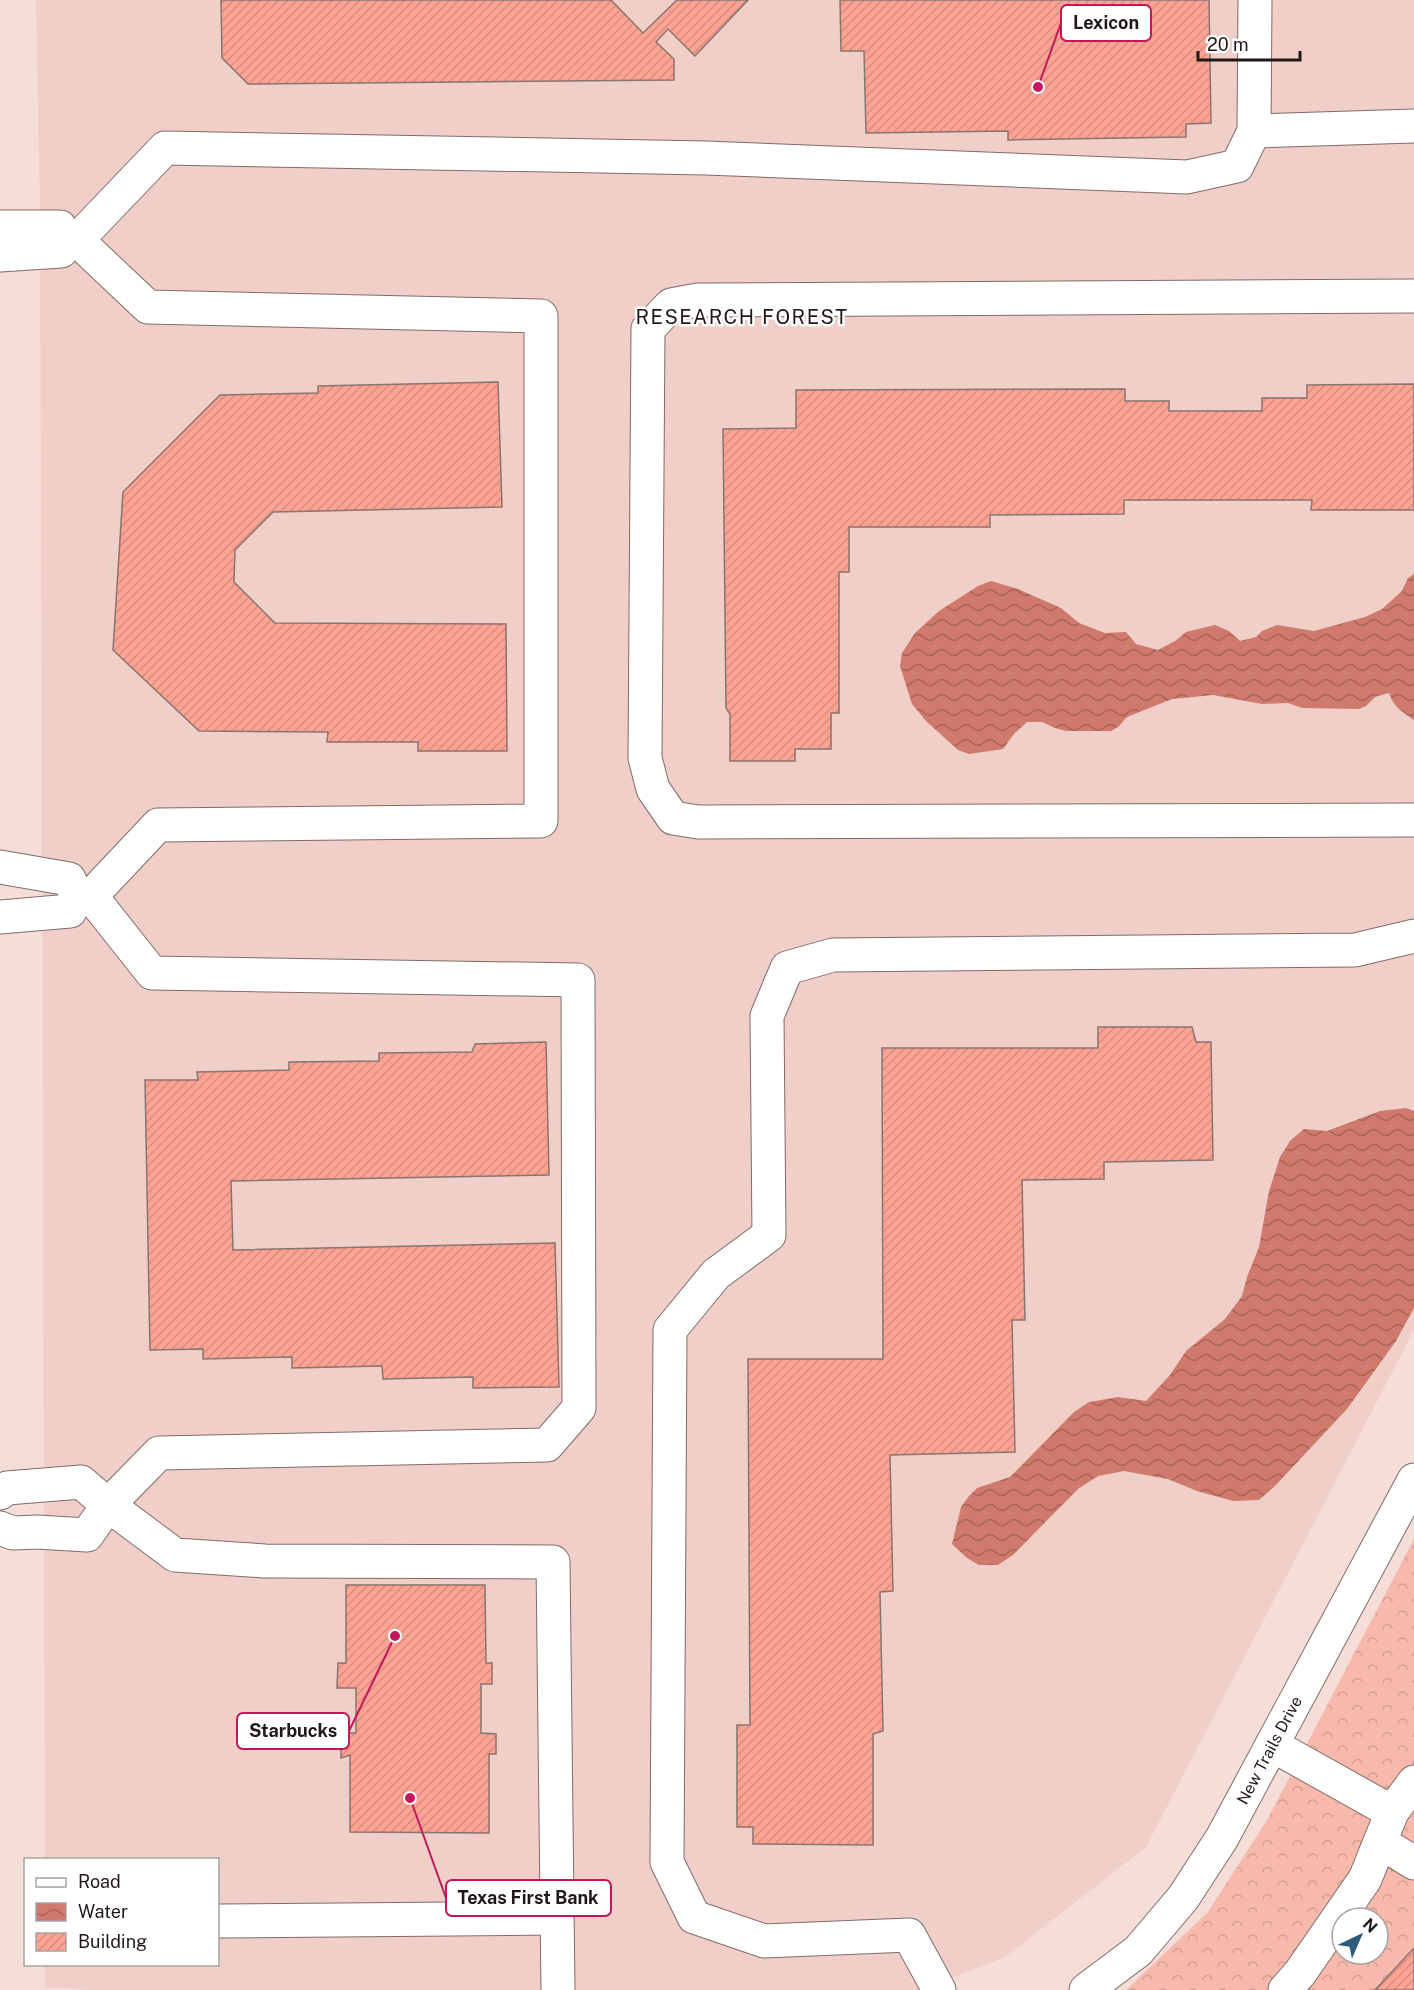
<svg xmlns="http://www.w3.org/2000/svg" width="1414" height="1990" font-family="'Public Sans',sans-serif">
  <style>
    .built { fill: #f0cfc9 }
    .forest { fill: url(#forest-crowns); fill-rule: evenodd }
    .water { fill: url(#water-waves) }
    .building { fill: url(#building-hatch); stroke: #89746f; stroke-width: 1.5 }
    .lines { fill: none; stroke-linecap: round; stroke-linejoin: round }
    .minor-casing { stroke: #806b67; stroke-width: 35 }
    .minor { stroke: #fff; stroke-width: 33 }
    .labels { text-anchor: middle; stroke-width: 5; stroke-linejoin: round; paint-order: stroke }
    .street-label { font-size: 16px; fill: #201816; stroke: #fff }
    .quarter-label { font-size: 20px; letter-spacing: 1.5px; fill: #201816; stroke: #fff }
    .leader { fill: none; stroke: #c2185b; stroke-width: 2 }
    .callout-dot { fill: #c2185b; stroke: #fff; stroke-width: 2 }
    .callout { fill: #fff; stroke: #c2185b; stroke-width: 2 }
    .callout-label { font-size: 18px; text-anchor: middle; font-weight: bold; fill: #201816 }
  </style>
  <defs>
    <pattern id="forest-crowns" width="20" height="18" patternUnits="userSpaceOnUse" patternTransform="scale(1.5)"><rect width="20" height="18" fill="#f8b9ad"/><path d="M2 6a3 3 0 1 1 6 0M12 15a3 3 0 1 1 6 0" fill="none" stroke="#d49e94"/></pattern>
    <pattern id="water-waves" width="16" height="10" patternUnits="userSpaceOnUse" patternTransform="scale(1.5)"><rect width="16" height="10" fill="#cf7a6c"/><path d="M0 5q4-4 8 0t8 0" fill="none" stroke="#a86358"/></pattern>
    <pattern id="building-hatch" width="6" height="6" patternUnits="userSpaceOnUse" patternTransform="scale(1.5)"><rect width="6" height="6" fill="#fca393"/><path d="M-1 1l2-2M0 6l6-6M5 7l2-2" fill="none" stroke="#d88c7e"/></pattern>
  </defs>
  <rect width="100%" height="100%" fill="#f5ddd8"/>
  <!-- built -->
  <path class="built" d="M36,0H1414V1330L1146,1847L1005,1957L920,1990H92L45,1987V1965L218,1964V1860L45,1859L40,207Z"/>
  <!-- forest -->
  <path class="forest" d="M1414,1539V1990H1126L1208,1912L1267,1820ZM1342,1918H1378V1954H1342Z"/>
  <!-- water -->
  <g class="water">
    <path d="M1414,574V720C1402,712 1393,706 1389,693L1375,697L1366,706L1359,709L1302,708L1288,703L1262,704L1213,695L1172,699L1127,717L1118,727L1111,731H1066L1055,728L1042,722H1027L1014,734L1003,749L969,754L958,750L926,721L912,704L900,666L902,653L915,633L939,611L978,586L991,581L1018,589L1061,608L1079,623L1105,633L1126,632L1136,644L1158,650L1175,641L1186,632L1215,625L1229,631L1240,641L1256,637L1262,631L1277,625L1314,631L1365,617L1382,609L1402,591L1408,578Z"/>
    <path d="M1406,1108L1414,1111V1308L1396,1341L1347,1409L1275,1486L1259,1500L1233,1501L1197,1491L1168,1479L1124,1471L1098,1476L1078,1489L1013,1555L998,1565H979L967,1558L952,1544L961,1507L969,1496L977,1488L1010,1477L1074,1412L1089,1402L1118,1397L1146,1401L1170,1375L1186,1351L1225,1319L1242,1296L1247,1277L1259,1247L1269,1191L1280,1157L1290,1141L1304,1129L1327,1131L1380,1111Z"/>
  </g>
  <!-- building -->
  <g class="building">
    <path d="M221,0H611L643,33L677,0H748L695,56L668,29L656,42L674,59V80L248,84L222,58Z"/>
    <path d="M840,0H1209L1211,123L1186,124V137L1008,140V131L866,133L864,51H841Z"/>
    <path d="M498,382L502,507L273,512L235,550L234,582L275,623L506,624L507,751H418V742H327L328,732L199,731L113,650L123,492L220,395L318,393V386Z"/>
    <path d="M1414,384V510H1311L1312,500H1124V514L990,515V527H849V572H839V713H831V749H795V761H730V714L726,708L723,429L796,428V390L1125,389V401H1169V411H1262V398H1307V385Z"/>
    <path d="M1098,1027H1192L1196,1042H1211L1213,1160L1104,1162V1179L1022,1180L1025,1320H1012L1015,1452L890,1455L893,1591L880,1592L883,1731L873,1734V1845L753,1844V1827H737V1725H750L748,1359H883L882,1048H1098Z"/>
    <path d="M546,1042L549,1175L231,1181L233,1250L555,1243L559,1387L473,1388V1377L383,1379L382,1366L292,1368V1357L203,1359V1349L150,1350L145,1080H198L197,1072L289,1070V1062L379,1061V1053L472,1052L475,1044Z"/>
    <path d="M346,1585H485L486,1663H492V1684H481V1733L496,1734V1754H489V1833L350,1832V1755L341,1758V1733H356V1688H337L338,1663H346Z"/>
    <path d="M1414,1948V1990H1375Z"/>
  </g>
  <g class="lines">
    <!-- minor casing -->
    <g class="minor-casing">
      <g id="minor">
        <path d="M1254,131L1414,126"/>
        <path d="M0,227H60L67,240"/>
        <path d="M67,240H77L148,307L541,316V821L158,825L91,896H77"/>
        <path d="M77,240L165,148L706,158L1187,177L1237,166L1254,131L1255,0"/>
        <path d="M0,255L61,251L67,240"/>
        <path d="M1414,296L698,300L671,305L648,329L645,758L653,789L673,818L698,822L1414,820"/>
        <path d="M0,867L69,879L77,896"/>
        <path d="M0,917L70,911L77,896"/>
        <path d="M0,1493L7,1488L81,1482L108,1505L175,1555L265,1561L553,1562L558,1990"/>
        <path d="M0,1528L13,1533L37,1532L87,1535L108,1505L159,1453L547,1445L579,1408L578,980L152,973L91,896"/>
        <path d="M1272,1745L1392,1812L1365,1879L1300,1973L1285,1990"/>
        <path d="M1392,1812L1414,1782"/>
        <path d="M1380,1842L1414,1863"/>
        <path d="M218,1921L556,1918"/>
        <path d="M939,1990L909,1935L764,1941L694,1917L667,1862L670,1330L716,1274L769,1235L767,1016L787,968L833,955L1355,950L1414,936"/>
        <path d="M1086,1990L1138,1951L1183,1898L1222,1838L1414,1480"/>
      </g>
    </g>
    <!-- minor -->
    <use href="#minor" class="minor"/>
  </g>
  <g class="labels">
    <!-- street labels -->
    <g class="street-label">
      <text transform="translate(1269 1750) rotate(-62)" y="6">New Trails Drive</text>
    </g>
    <!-- quarter labels -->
    <g class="quarter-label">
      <text x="742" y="324">RESEARCH FOREST</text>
    </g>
  </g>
  <!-- callouts -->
  <path class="leader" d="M1038 87L1061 23M395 1636L349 1731M410 1798L446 1898"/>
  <g class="callout-dot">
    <circle cx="1038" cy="87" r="6"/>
    <circle cx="395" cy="1636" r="6"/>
    <circle cx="410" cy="1798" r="6"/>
  </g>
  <g class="callout">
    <rect x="1061" y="5" width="90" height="36" rx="6"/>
    <rect x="237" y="1713" width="112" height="36" rx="6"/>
    <rect x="446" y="1880" width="165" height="36" rx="6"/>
  </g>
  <g class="callout-label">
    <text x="1106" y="29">Lexicon</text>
    <text x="293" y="1737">Starbucks</text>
    <text x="528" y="1904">Texas First Bank</text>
  </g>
  <!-- legend -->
  <rect x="24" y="1858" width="195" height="108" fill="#ffffff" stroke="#a6a3a2" stroke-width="1.5"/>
  <rect x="36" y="1878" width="30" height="9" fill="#ffffff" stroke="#a6a3a2" stroke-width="1.5"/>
  <text x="78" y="1888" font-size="18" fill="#201816">Road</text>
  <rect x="36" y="1903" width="30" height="18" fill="url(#water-waves)" stroke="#a6a3a2" stroke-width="1.5"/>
  <text x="78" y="1918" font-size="18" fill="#201816">Water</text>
  <rect x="36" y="1933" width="30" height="18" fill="url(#building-hatch)" stroke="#a6a3a2" stroke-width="1.5"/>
  <text x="78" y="1948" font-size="18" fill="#201816">Building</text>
  <!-- north arrow -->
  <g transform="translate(1360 1936) rotate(44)"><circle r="28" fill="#ffffff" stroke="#a6a3a2" stroke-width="1.5"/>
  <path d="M0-4.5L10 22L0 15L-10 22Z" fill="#2d5b7a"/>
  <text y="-9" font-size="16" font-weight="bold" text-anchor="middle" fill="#201816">N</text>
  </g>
  <!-- scale -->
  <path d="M1198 51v9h102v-9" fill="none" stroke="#201816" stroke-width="3"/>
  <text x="1207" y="51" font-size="18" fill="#201816" stroke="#ffffff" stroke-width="4.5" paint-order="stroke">20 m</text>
</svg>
